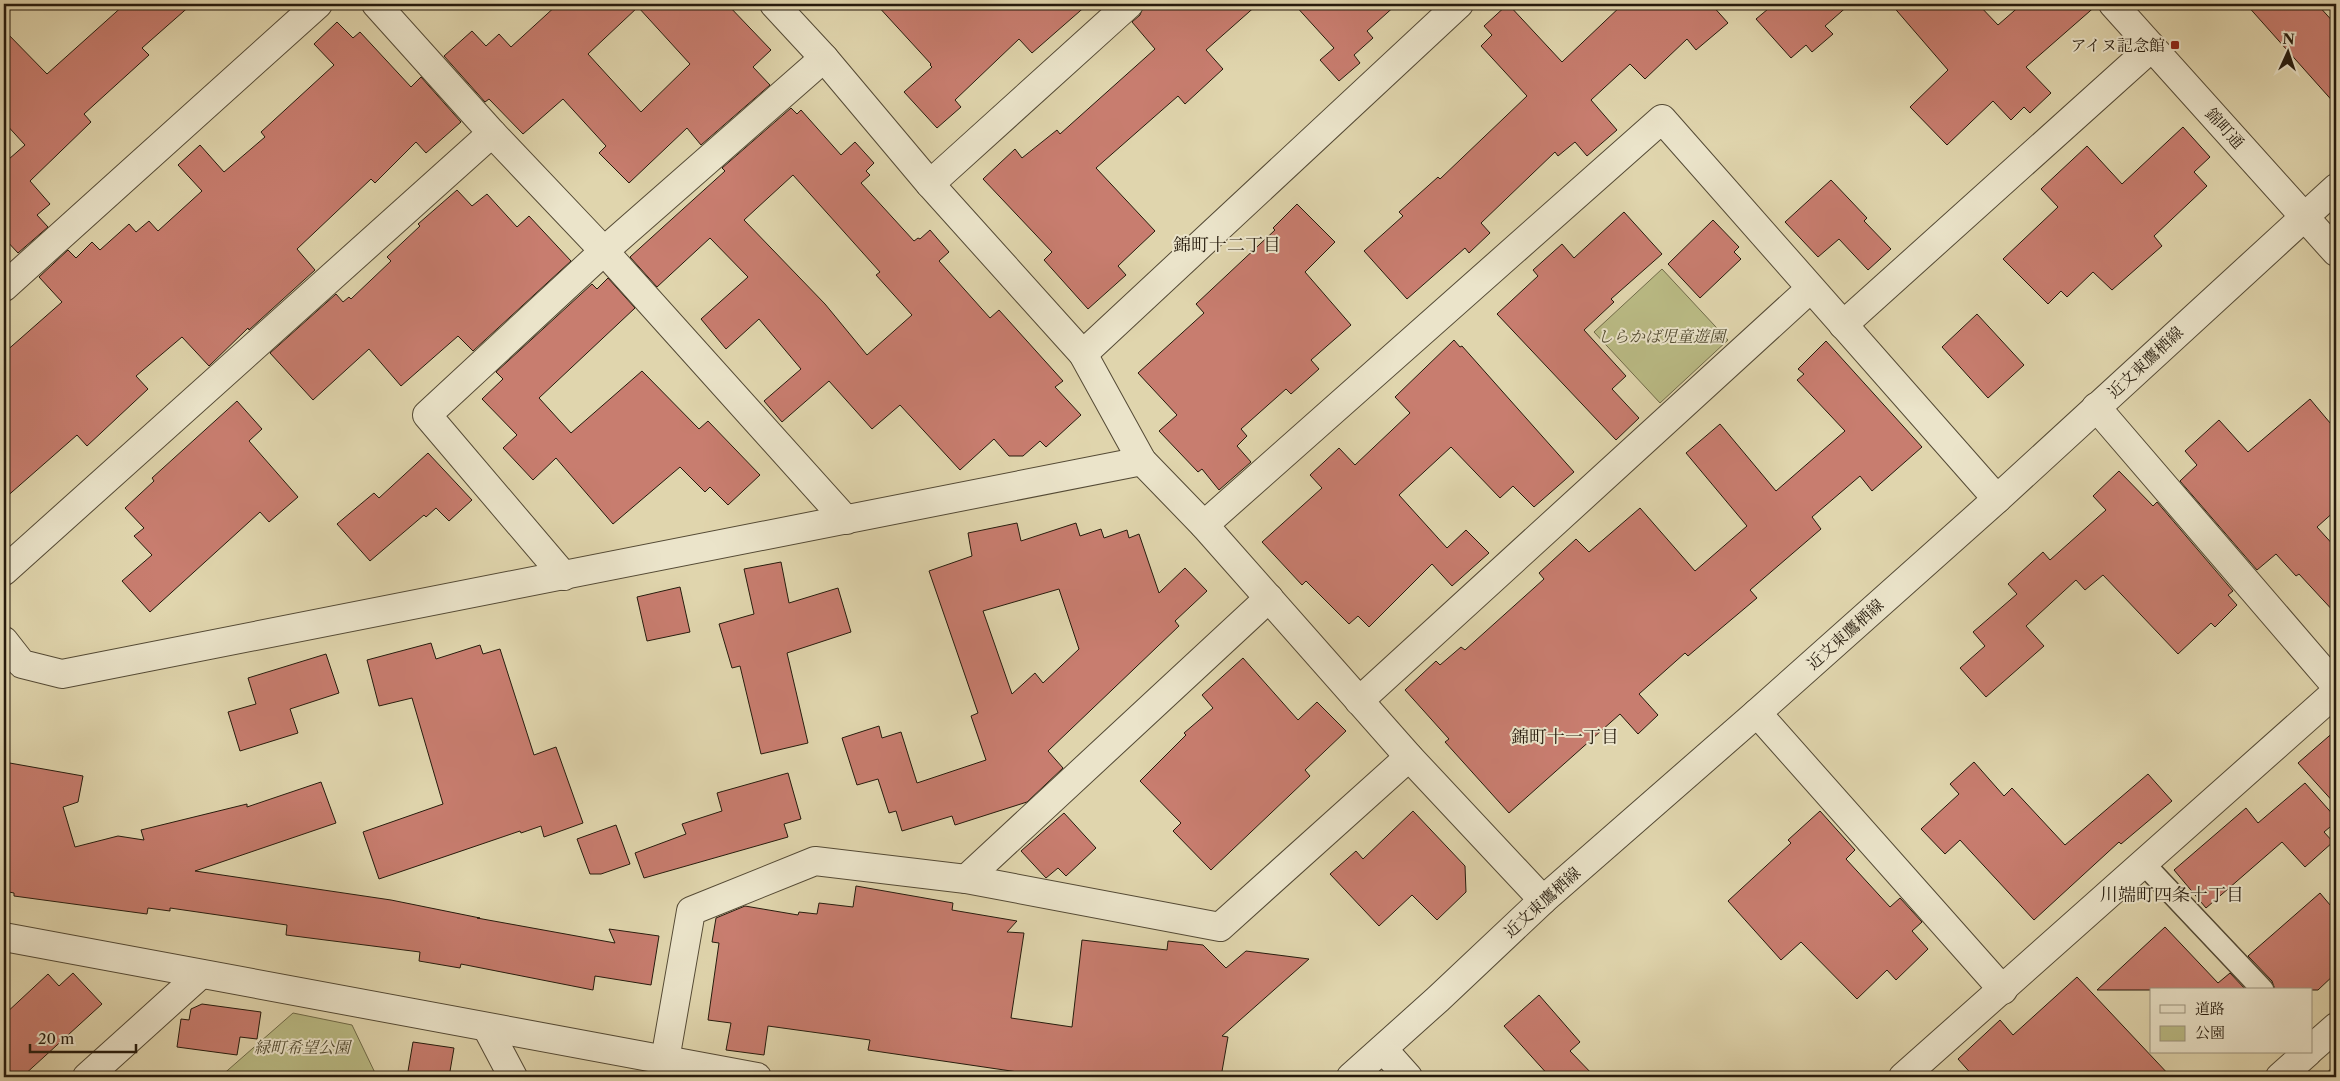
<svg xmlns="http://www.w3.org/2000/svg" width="2340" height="1081" font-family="'Libre Caslon Text','Noto Serif JP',serif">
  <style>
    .green { fill: #babb85; stroke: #706b49 }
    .building { fill: #c87d6f; stroke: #261b0d; fill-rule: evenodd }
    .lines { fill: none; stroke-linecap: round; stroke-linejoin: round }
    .service-casing { stroke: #544a35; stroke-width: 24 }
    .minor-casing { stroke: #544a35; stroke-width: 30 }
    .tertiary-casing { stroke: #544a35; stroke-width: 30 }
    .service { stroke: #ebe4ca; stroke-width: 21 }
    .minor { stroke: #ebe4ca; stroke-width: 28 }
    .tertiary { stroke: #ebe4ca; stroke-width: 28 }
    .poi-dot { fill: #8f2418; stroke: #ebe4ca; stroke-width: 2 }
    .labels { text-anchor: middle; stroke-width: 4; stroke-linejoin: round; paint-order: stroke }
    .poi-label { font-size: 16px; fill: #261b0d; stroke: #ebe4ca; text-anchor: end }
    .street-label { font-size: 16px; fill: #261b0d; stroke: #ebe4ca }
    .park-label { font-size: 16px; font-style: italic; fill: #524b31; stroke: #ebe4ca }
    .neighbourhood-label { font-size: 18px; fill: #261b0d; stroke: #ebe4ca }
  </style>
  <rect width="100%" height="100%" fill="#e0d5ad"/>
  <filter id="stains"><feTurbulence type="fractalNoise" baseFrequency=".004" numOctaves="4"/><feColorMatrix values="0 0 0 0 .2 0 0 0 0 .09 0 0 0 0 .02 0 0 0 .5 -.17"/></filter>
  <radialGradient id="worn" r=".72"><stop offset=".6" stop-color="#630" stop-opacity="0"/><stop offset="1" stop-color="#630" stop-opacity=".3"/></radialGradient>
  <!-- green -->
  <g class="green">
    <path d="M1662,269L1728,340L1660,403L1594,332Z"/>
    <path d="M293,1013L352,1025L377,1077H220Z"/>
    <path d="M2336,1064V1077H2322Z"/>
  </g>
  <!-- building -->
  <g class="building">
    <path d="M125,4H192L142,48L149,55L84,114L91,122L30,181L50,204L37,215L48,227L18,253L4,238V153L9,159L25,145L4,122V30L47,74Z"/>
    <path d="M558,4H727L771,50L753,67L770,85L701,145L687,128L629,183L599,153L606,146L563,99L523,134L489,99L485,102L444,56L472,31L486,46L499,34L511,47ZM638,7L690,64L641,112L588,54Z"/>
    <path d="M876,4H1088L1032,53L1019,39L955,100L961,107L937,128L904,92L932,67L930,65L931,64Z"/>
    <path d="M1144,4H1258L1206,50L1223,69L1185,104L1178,96L1096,168L1155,231L1118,266L1126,275L1088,309L1044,260L1052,252L983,179L1015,149L1022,158L1057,130L1060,134L1155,49L1132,22L1140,15Z"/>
    <path d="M1294,4H1397L1367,31L1373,38L1354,55L1360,63L1339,81L1320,60L1334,48Z"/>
    <path d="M1508,4L1562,62L1623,4H1711L1728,23L1696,50L1687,39L1645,79L1630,64L1591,100L1617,130L1587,156L1575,142L1558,156L1555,152L1481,223L1490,233L1469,253L1465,248L1407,299L1364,251L1403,216L1399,212L1438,177L1440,179L1527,96L1481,46L1492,35L1484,26Z"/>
    <path d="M1774,4H1850L1825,26L1833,34L1812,52L1806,45L1791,58L1756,19Z"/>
    <path d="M1891,4H1978L1998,25L2022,4H2098L2026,67L2051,93L2030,113L2024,107L2011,120L1993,101L1947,145L1910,107L1948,70Z"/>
    <path d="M2246,4H2317L2336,25V105Z"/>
    <path d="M337,22L353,38L360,32L411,87L421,77L461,122L426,153L416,142L375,183L371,179L297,249L315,270L249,330L248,328L209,366L182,337L136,376L148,389L87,446L77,435L4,499V353L62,302L39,277L68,250L76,258L92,242L100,250L129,224L136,232L149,221L158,231L202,191L178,165L200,145L224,172L265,137L261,132L334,65L314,44Z"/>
    <path d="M791,108L797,114L801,110L841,155L855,142L874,163L866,171L870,175L861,183L914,241L918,238L920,239L930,230L949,252L939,261L990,318L999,310L1063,381L1055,387L1081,415L1046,447L1040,441L1023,456H1009L994,439L960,470L900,405L872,429L829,381L782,422L764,401L801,369L759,319L726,349L701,319L748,277L710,238L657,287L630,257L725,171L722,168ZM793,175L880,272L876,275L912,315L867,355L825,304L744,220Z"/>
    <path d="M2183,127L2210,157L2194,172L2207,186L2154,236L2162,246L2112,290L2093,272L2067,297L2061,291L2048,304L2003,259L2058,207L2041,189L2087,146L2122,184Z"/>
    <path d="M1831,180L1867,218L1864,221L1891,249L1868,270L1839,239L1818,257L1785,222Z"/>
    <path d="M457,190L472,206L487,194L517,227L529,216L571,261L473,351L458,336L401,386L369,349L313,400L270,353L336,294L343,302L349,297L351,299L391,261L387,257L420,226L418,224Z"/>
    <path d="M1297,204L1335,242L1305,272L1351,325L1311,360L1319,369L1291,394L1286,389L1241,429L1247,436L1237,446L1251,462L1219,490L1202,469L1198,472L1159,431L1177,415L1138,373L1204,313L1196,304L1275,230L1273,228Z"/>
    <path d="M1624,212L1662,254L1611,299L1614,302L1584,330L1626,376L1612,389L1639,418L1616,440L1497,314L1538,276L1533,270L1562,244L1574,258Z"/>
    <path d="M1713,220L1739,247L1734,252L1741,259L1700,298L1668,264Z"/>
    <path d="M608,278L635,308L539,398L571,433L642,371L699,429L708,421L760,475L728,505L710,487L705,492L680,467L613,524L556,458L533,480L503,448L517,435L482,399L503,379L496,372L592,284L597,289Z"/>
    <path d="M1977,314L2024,365L1988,398L1942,347Z"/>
    <path d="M1454,340L1460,347L1462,346L1574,472L1534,507L1513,486L1500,498L1451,447L1399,495L1447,548L1466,530L1489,553L1452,586L1432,564L1369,627L1358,616L1349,624L1306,581L1302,585L1262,542L1322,488L1310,475L1339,448L1355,465L1410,413L1395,397Z"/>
    <path d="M1826,341L1922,447L1872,491L1860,476L1812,517L1821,529L1750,590L1757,598L1688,656L1685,653L1639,694L1658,715L1638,734L1620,714L1509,813L1445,742L1449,739L1405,690L1436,661L1440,665L1461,647L1465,650L1544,579L1539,573L1576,539L1589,552L1640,508L1695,571L1747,526L1686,453L1720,424L1776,491L1845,431L1797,380L1804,374L1798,369Z"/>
    <path d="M2310,399L2336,430V510L2317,527L2336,548V614L2299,574L2296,576L2276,554L2257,570L2180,481L2197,465L2185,451L2219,420L2248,452Z"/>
    <path d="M237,401L262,429L249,441L298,497L269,522L260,512L150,612L122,581L152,555L134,536L144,528L125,508L154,481L152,478Z"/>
    <path d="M428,453L472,500L449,521L436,508L426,517L424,515L370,561L337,524L374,493L379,498Z"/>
    <path d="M2119,471L2153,506L2157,502L2233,591L2228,595L2237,605L2215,627L2211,623L2178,654L2103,575L2085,590L2076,580L2026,626L2044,646L1986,697L1960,668L1985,646L1973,632L2017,594L2008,584L2043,552L2050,560L2106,510L2093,496Z"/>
    <path d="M1017,523L1021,541L1076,523L1080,536L1101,529L1104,538L1127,530L1129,538L1139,534L1159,593L1185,568L1207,591L1175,621L1179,626L1048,751L1063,768L1027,802L955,825L952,816L902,831L896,811L889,813L878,779L857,785L842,738L879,726L882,738L901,732L917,783L986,760L971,716L978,713L929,571L972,556L968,533ZM1059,589L1079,649L1043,683L1035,673L1012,694L983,611Z"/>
    <path d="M781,562L789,603L838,588L851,632L787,653L808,743L761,754L740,666L732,668L719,624L754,614L744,569Z"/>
    <path d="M680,587L690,632L647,641L637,597Z"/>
    <path d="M431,643L436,659L480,645L483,654L500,649L534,755L556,747L583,823L544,837L541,826L521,833L520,831L379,879L363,832L443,804L412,698L379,706L367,660Z"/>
    <path d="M326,654L339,693L290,709L298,733L240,751L228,712L256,704L248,678Z"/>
    <path d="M1243,658L1298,720L1317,702L1346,731L1305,770L1310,776L1211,870L1173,831L1181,823L1140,781L1186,735L1184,733L1213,708L1202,695Z"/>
    <path d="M2336,730V805L2298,763Z"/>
    <path d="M4,762L83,776L78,802L63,807L75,847L118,836L144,840L141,830L247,804V807L321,782L336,823L195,871L391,900L480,918H477L615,943L609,929L659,936L651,985L595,976L593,990L461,964L460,968L419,961L420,952L286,935L287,925L170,908V911L148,908L147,914L14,896V893L4,891Z"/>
    <path d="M1974,762L2004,796L2012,788L2065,845L2148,774L2172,801L2121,844L2119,842L2034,920L1960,840L1945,854L1921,829L1959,794L1950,784Z"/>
    <path d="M788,773L801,819L784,824L788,837L644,878L635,853L686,834L682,824L722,811L717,793Z"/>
    <path d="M2305,783L2336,818V822L2324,832L2333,842L2305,867L2282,842L2206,908L2174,870L2246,808L2258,823Z"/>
    <path d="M1413,811L1465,866L1466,892L1437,920L1412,895L1379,926L1330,874L1356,851L1363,859Z"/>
    <path d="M1820,811L1855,850L1846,859L1890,907L1900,898L1922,922L1912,931L1928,949L1896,980L1887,970L1857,999L1801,942L1781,960L1728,901L1791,843L1788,840Z"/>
    <path d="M1064,813L1096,848L1066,876L1058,868L1046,878L1021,851Z"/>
    <path d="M616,825L630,864L601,874H590L577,839Z"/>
    <path d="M856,886L953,903L952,910L1017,921L1007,932L1024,933L1011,1018L1072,1027L1082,940L1167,950L1168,941L1203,945L1226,968L1246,951L1309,959L1222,1036L1228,1037L1221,1077H1052L868,1050L870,1040L768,1026L764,1055L726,1050L731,1023L708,1020L719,943L712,942L716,918L745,906L798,915L799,912L817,914L819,903L853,907Z"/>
    <path d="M2320,893L2336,912V973L2318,990H2275L2272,981L2248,956Z"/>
    <path d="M2165,927L2218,983L2230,973L2246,990H2097Z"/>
    <path d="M73,973L102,1004L22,1077H4V1015L48,974L59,986Z"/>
    <path d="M2077,977L2171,1077H1974L1958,1059L2000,1020L2013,1035Z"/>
    <path d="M1539,995L1580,1042L1570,1051L1595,1077H1550L1504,1026Z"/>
    <path d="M202,1004L261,1012L257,1039L240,1037L237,1055L177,1047L181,1019L189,1020L191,1009Z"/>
    <path d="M413,1042L454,1048L449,1077H407Z"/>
  </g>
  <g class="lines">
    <!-- service casing -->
    <g class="service-casing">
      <path id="service" d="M2144,864L2263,990"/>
    </g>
    <!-- minor casing -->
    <g class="minor-casing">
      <g id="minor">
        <path d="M376,4L492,133L604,251L846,520"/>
        <path d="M774,4L824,58L930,184L1083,354L1142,461L1204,525L1409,757L1543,900"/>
        <path d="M930,184L1129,4"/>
        <path d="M4,287L318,4"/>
        <path d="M1843,325L2152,47"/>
        <path d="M1083,354L1459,4"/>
        <path d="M2096,407L2336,686"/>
        <path d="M1204,525L1662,119L1997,499"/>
        <path d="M4,571L492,133"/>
        <path d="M564,576L427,415L604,251L824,58"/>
        <path d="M4,641L22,664L62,674L1142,461"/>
        <path d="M1359,701L1810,289"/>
        <path d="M1757,713L2003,990"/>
        <path d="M966,879L1269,598"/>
        <path d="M4,937L757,1077"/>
        <path d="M487,1028L513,1077"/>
        <path d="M1383,1049L1408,1077"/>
        <path d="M2311,1049L2336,1027"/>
        <path d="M665,1060L691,911L815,861L966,879L1220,927L1409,757"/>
        <path d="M87,1077L201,974"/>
        <path d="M1903,1077L2336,692"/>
        <path d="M2280,1077L2308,1052"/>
      </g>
    </g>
    <!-- tertiary casing -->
    <g class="tertiary-casing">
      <g id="tertiary">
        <path d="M2113,4L2336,252"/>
        <path d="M1351,1077L1438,999L1543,900L1757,713L1997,499L2336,188"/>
      </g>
    </g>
    <!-- service -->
    <use href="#service" class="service"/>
    <!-- minor -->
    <use href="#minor" class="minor"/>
    <!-- tertiary -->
    <use href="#tertiary" class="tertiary"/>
  </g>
  <!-- markers -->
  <rect class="poi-dot" x="2170" y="40" width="10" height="10" rx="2.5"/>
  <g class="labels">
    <!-- poi labels -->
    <g class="poi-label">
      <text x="2165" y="51">アイヌ記念館</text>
    </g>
    <!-- street labels -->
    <g class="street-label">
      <text transform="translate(2225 128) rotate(48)" y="6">錦町通</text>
      <text transform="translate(2145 362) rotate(-43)" y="6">近文東鷹栖線</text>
      <text transform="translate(1845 634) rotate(-42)" y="6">近文東鷹栖線</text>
      <text transform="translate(1542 902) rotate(-42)" y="6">近文東鷹栖線</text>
    </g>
    <!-- park labels -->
    <g class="park-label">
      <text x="1661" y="342">しらかば児童遊園</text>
      <text x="302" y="1053">緑町希望公園</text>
    </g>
    <!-- neighbourhood labels -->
    <g class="neighbourhood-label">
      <text x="1227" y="251">錦町十二丁目</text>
      <text x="1565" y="743">錦町十一丁目</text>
      <text x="2172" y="901">川端町四条十丁目</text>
    </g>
  </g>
  <!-- margin -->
  <rect width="2340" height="1081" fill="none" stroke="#e0d5ad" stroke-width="20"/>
  <rect x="5" y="5" width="2330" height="1071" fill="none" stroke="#261b0d" stroke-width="2.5"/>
  <rect x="10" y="10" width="2320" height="1061" fill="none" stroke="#261b0d"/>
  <!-- legend -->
  <rect x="2150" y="988" width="162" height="65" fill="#ebe4ca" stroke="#9c947e"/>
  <rect x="2160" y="1005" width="25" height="8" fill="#ebe4ca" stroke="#9c947e"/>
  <text x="2195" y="1014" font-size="15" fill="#261b0d">道路</text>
  <rect x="2160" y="1026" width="25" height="15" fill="#babb85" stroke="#9c947e"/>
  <text x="2195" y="1038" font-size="15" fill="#261b0d">公園</text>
  <!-- north arrow -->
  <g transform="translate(2288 52) rotate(3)" stroke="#ebe4ca" stroke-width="4" paint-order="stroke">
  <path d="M0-4L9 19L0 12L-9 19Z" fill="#261b0d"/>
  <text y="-8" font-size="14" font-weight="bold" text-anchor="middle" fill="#261b0d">N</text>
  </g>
  <!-- scale -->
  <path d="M30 1044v8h106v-8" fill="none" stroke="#261b0d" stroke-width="2.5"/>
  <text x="38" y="1044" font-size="15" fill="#261b0d" stroke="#ebe4ca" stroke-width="4" paint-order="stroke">20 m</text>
  <rect width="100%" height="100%" filter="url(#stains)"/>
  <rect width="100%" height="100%" fill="url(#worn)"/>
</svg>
